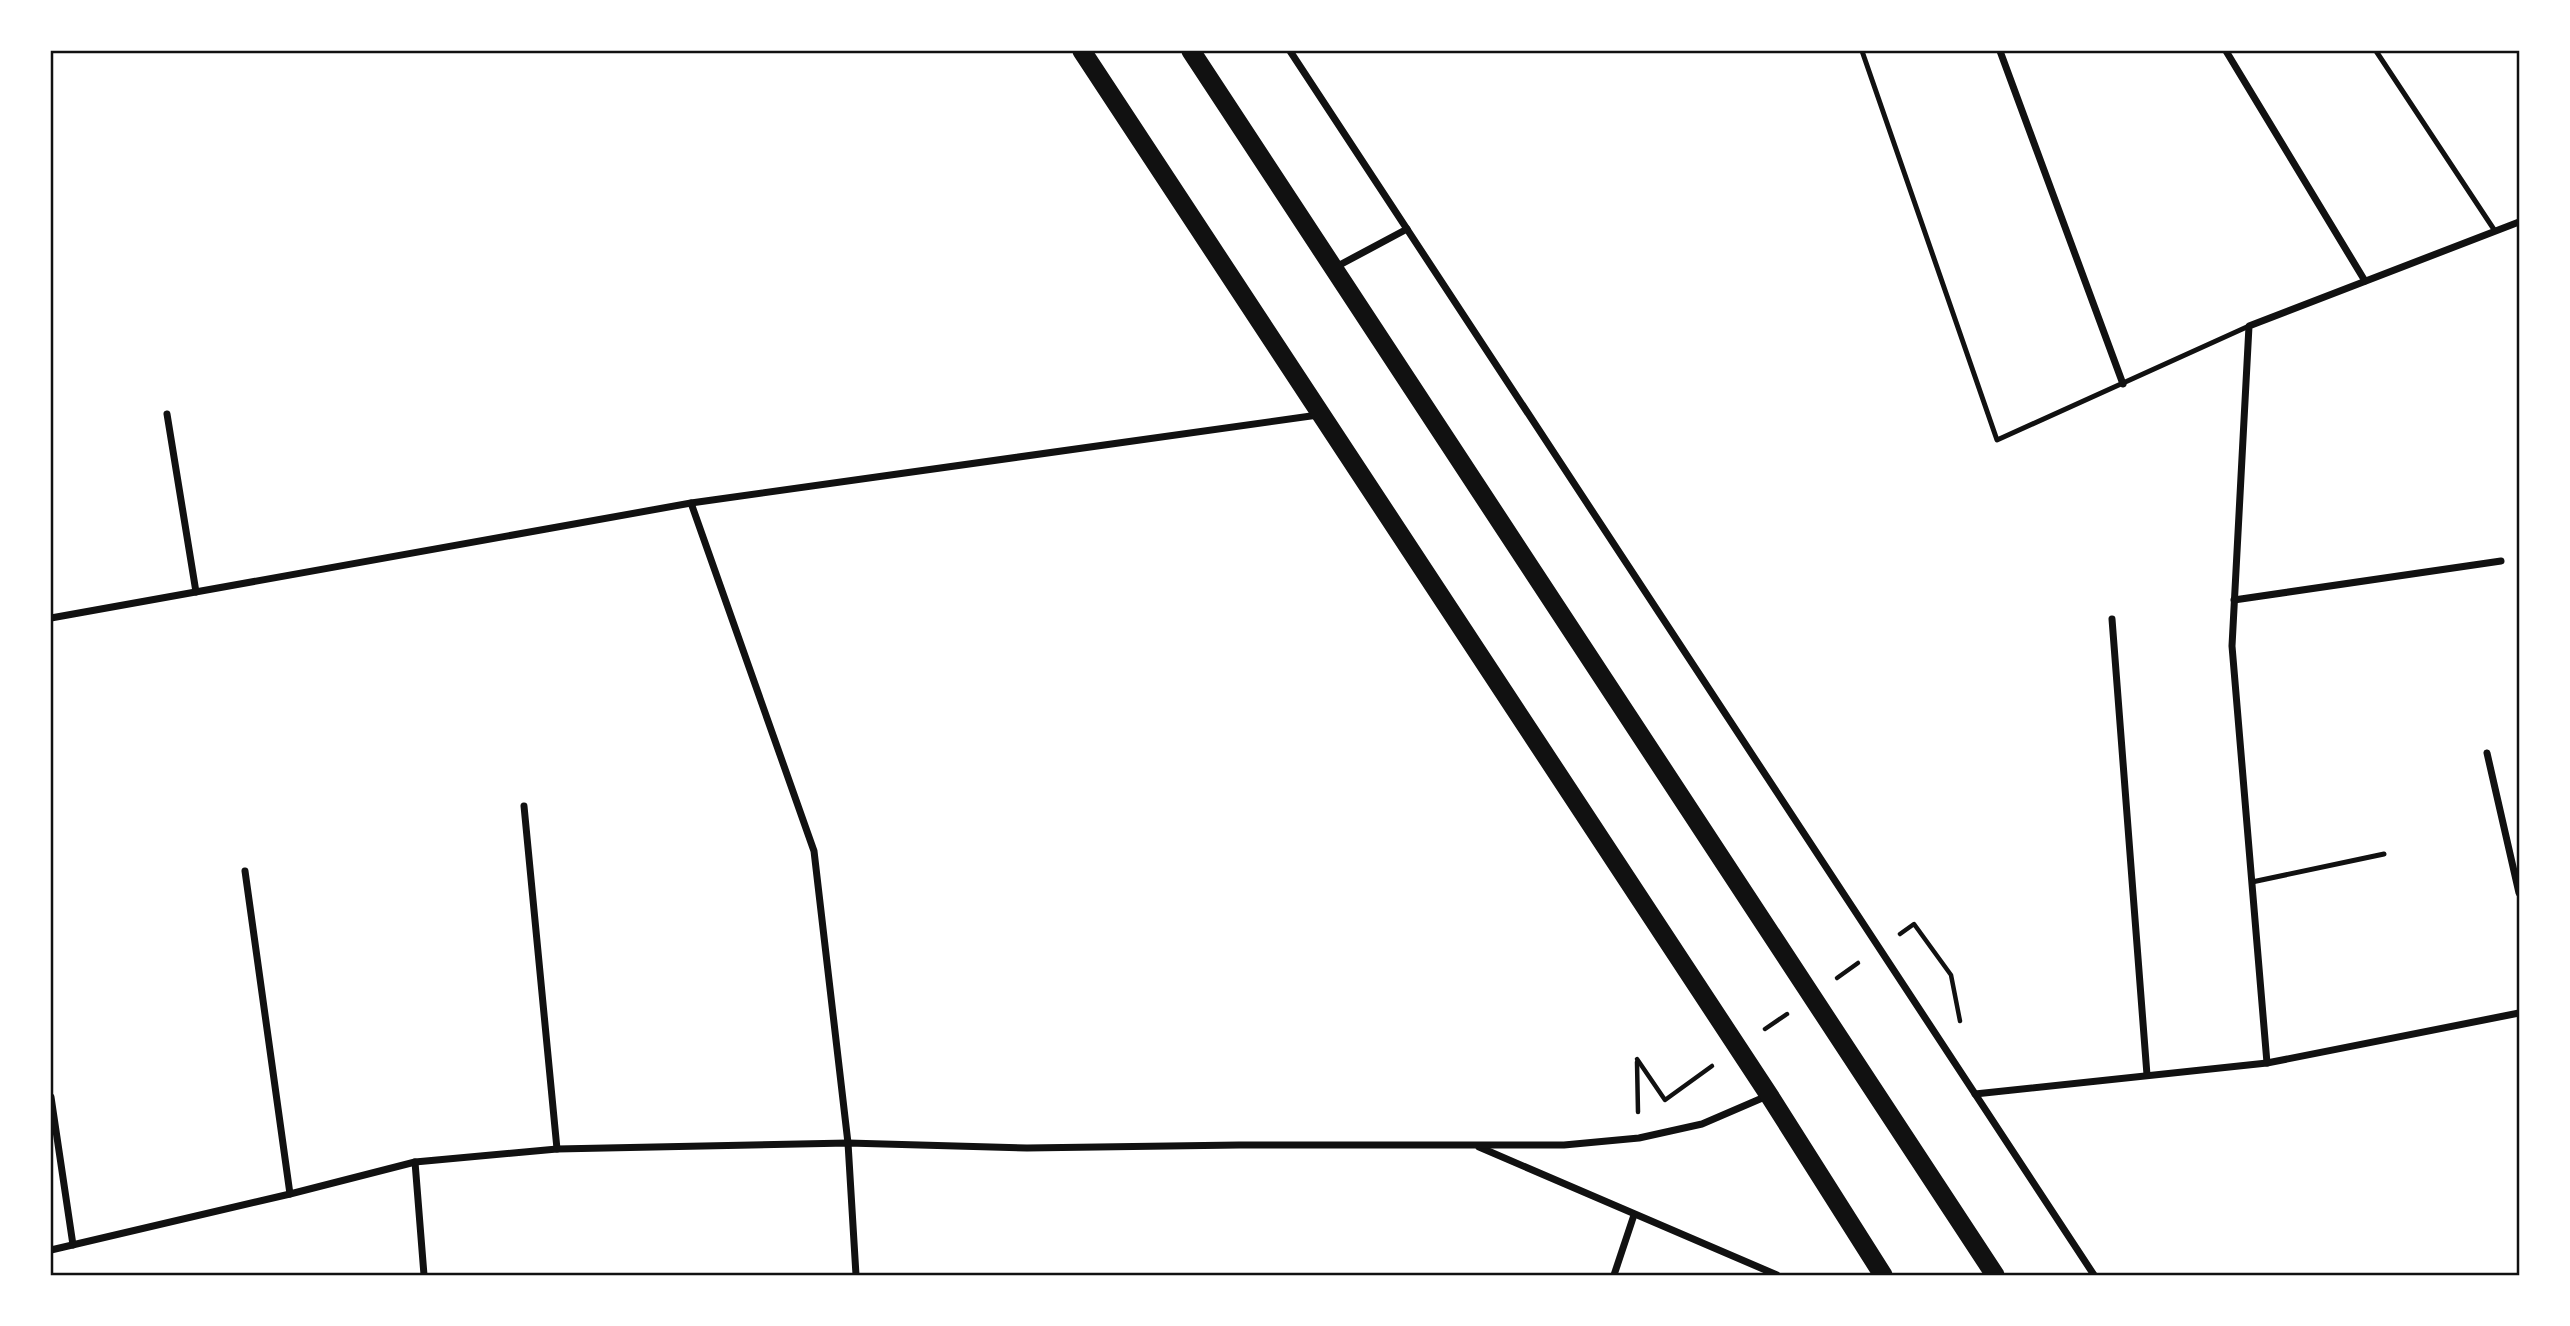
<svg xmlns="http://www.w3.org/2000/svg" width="2570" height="1326" font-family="Ubuntu,sans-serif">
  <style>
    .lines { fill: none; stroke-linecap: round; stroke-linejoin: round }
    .path { stroke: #111; stroke-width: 4.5 }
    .service { stroke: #111; stroke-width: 5 }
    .minor { stroke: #111; stroke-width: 7 }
    .trunk { stroke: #111; stroke-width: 19 }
    .neatline { fill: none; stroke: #111; stroke-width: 2.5 }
  </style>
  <rect width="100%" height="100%" fill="#fff"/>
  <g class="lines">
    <!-- path -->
    <g class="path">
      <path d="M1900,934L1914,924L1951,975L1960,1021"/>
      <path d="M1837,978L1858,963"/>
      <path d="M1765,1029L1787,1014"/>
      <path d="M1637,1059L1665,1100L1712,1066"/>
      <path d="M1637,1062L1638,1112"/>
    </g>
    <!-- service -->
    <g class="service">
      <path d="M1862,51L1997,440L2249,326"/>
      <path d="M2376,51L2495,231"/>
      <path d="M2252,882L2384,854"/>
    </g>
    <!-- minor -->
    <g class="minor">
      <path d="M1290,51L2094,1275"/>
      <path d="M2000,51L2123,384"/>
      <path d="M2226,51L2365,281"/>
      <path d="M1334,268L1407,229"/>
      <path d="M167,414L196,592"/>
      <path d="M691,503L814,851L848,1143L856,1275"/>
      <path d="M2234,600L2501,561"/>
      <path d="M51,618L691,503L1318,415"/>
      <path d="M2112,619L2147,1075"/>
      <path d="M2487,753L2519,893"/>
      <path d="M524,806L557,1149"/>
      <path d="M245,871L290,1194"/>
      <path d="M2267,1063L2232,646L2249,326L2519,222"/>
      <path d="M1975,1094L2267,1063L2519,1013"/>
      <path d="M51,1097L73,1245"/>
      <path d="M1479,1147L1777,1275"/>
      <path d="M415,1162L424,1275"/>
      <path d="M51,1250L290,1194L415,1162L557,1149L848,1143L1027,1148L1239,1145H1564L1639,1138L1702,1124L1767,1096"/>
      <path d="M1614,1275L1634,1215"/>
    </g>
    <!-- trunk -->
    <g class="trunk">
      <path d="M1082,51L1769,1095L1883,1275"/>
      <path d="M1191,51L1995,1275"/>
    </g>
  </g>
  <!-- border -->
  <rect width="2570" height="1326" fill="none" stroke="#ffffff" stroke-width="105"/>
  <rect x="52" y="52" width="2466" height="1222" class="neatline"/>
</svg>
